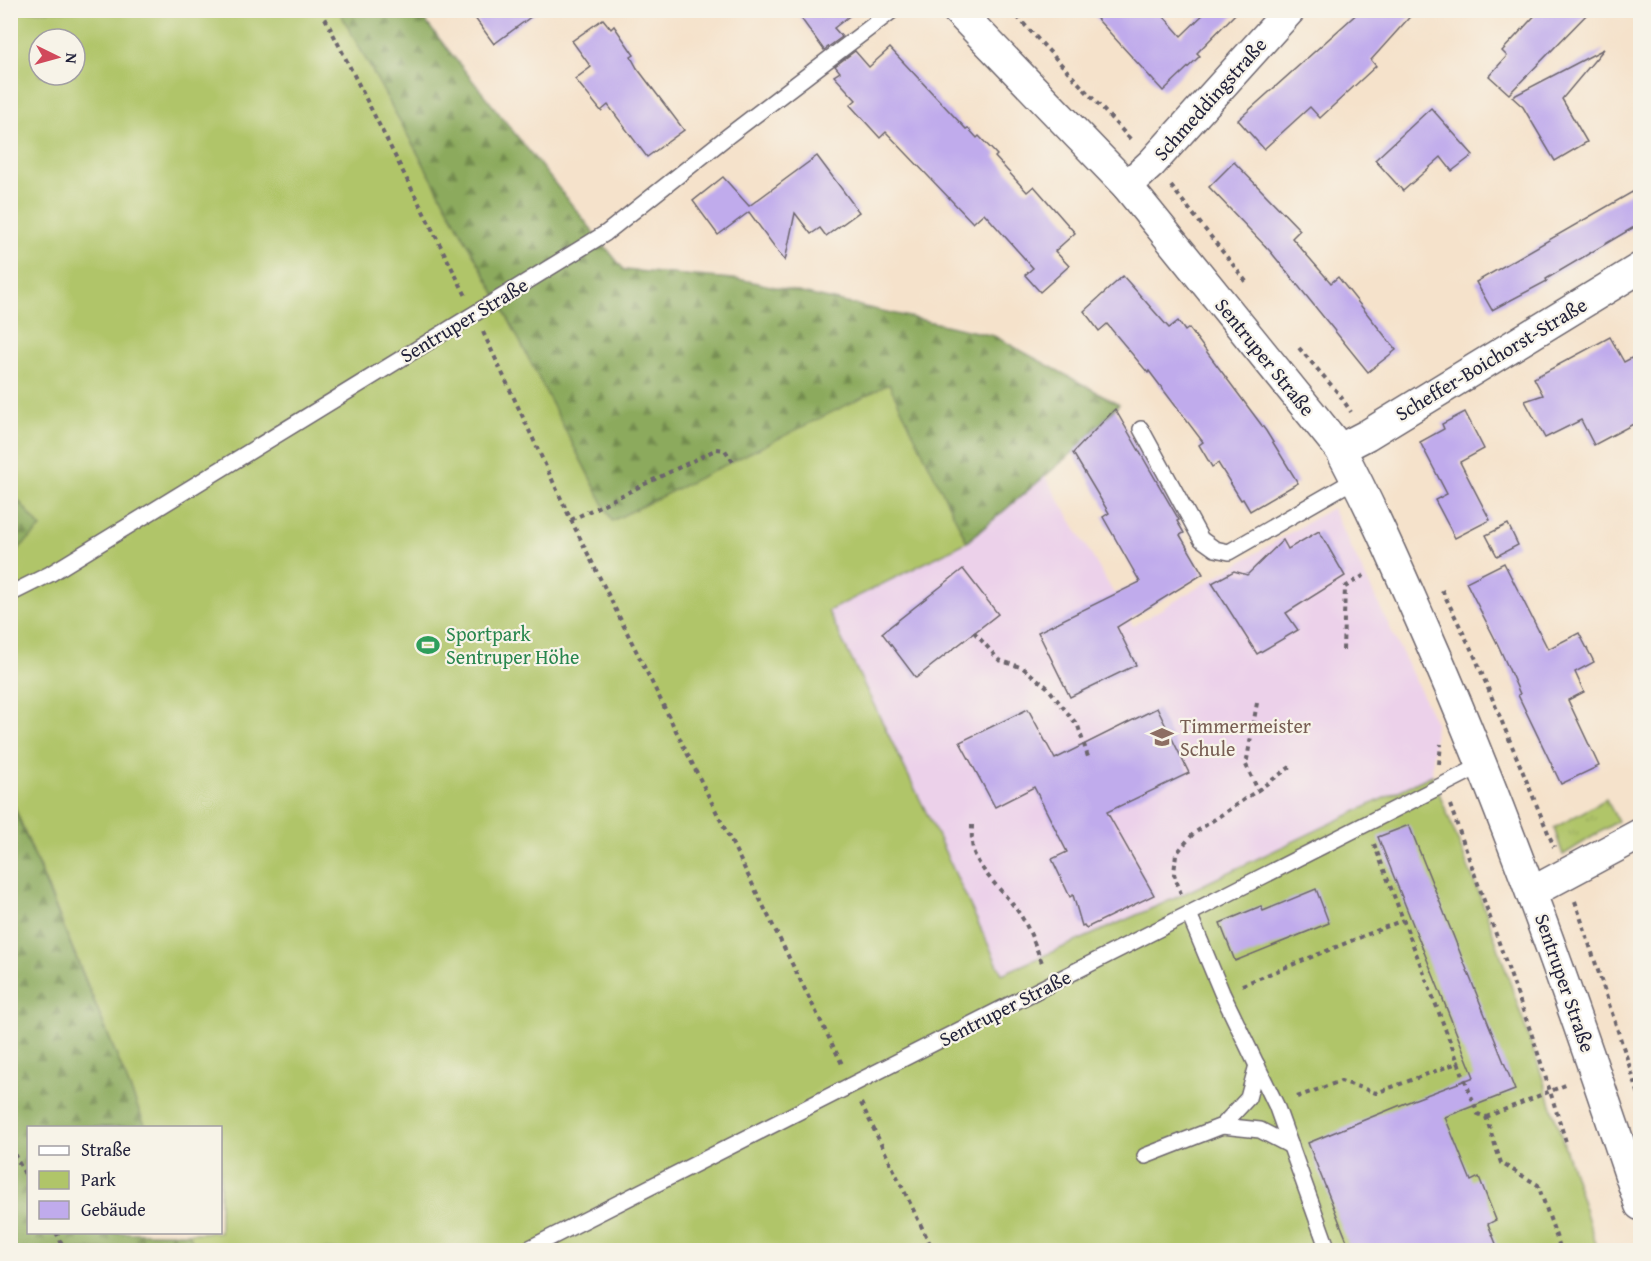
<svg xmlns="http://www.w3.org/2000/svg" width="1651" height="1261" font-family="'Gentium Book Plus',serif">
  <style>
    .built { fill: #ecd1ea }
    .grass { fill: url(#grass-tufts); stroke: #697452; stroke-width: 1.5 }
    .forest { fill: url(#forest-firs); stroke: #57664c; stroke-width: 1.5 }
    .park { fill: #b0c569; stroke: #697452; stroke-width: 1.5; fill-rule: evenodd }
    .building { fill: #c0abec }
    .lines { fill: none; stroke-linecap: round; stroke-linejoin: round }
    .service-casing { stroke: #6c656d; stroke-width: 18 }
    .minor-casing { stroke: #6c656d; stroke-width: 33 }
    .path { stroke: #6c656d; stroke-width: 4; stroke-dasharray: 4.5 4.5; stroke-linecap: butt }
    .service { stroke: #fff; stroke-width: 15 }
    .minor { stroke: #fff; stroke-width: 30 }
    .labels { text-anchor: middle; stroke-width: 4.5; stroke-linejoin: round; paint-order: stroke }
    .street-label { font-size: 20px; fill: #22223b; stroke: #f7f3e8 }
    .leisure-label { font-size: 20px; fill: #27864d; stroke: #f7f3e8; text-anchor: start }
    .education-label { font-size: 20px; fill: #785e54; stroke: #f7f3e8; text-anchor: start }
  </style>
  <defs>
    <pattern id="grass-tufts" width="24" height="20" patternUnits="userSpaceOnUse" patternTransform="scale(1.5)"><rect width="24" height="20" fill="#b0c569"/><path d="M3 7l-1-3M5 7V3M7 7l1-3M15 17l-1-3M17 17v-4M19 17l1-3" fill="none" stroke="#97a95c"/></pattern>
    <pattern id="forest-firs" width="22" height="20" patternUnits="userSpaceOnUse" patternTransform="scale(1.5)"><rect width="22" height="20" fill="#8caa5d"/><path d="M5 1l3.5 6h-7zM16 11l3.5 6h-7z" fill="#728a4e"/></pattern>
  </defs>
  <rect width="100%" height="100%" fill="#f7f3e8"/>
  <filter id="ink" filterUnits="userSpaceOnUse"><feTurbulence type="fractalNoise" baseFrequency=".0167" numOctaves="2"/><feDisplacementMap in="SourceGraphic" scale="12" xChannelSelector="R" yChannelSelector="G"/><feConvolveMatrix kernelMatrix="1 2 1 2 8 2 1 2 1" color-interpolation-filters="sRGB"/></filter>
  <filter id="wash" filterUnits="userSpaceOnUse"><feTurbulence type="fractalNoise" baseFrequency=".008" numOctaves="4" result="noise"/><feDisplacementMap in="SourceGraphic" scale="24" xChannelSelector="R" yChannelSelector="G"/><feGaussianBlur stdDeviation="1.35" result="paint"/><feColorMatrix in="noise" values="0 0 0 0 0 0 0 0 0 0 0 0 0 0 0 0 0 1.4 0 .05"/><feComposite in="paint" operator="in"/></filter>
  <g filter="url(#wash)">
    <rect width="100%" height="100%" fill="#f5e2cb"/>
    <!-- built -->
    <path class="built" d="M1045,476L1133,626L1332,508L1435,721L1432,775L1171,900L1002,974L934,828L828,611L967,542Z"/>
    <!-- grass -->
    <path class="grass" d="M1606,799L1618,821L1563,855L1554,828Z"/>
    <!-- forest -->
    <g class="forest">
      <path d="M339,11H417L624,270L744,280L994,336L1119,404L1077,449L967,542L889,385L612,521L498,299Z"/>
      <path d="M11,491L41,528L11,556Z"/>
      <path d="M10,798L146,1127L28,1128V1232L189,1233L197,1250H11Z"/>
    </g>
    <!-- park -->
    <path class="park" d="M10,11H339L498,299L612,521L889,384L967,542L828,611L934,828L1002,974L1171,900L1432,775L1486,912L1541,1073L1598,1250H197L189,1233L220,1232V1128L146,1127L11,798V556L41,528L11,491ZM39,39H75V75H39Z"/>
    <g id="blocks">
      <!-- building -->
      <g class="building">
        <path d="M469,10H540L494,44Z"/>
        <path d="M795,10H857L834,28L842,37L824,50Z"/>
        <path d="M1089,10H1158L1181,36L1208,10H1239L1197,53L1200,56L1163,91Z"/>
        <path d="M1361,10H1416L1371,60L1376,66L1320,118L1310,107L1264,149L1238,120Z"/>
        <path d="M1540,10H1591L1509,94L1489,76L1507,56L1502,51Z"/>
        <path d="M603,19L611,29L614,26L634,55L631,57L637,68L684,130L647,157L608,105L601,111L575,79L591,67L572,41Z"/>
        <path d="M890,48L966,129L968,128L977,138L979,136L997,155L995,157L1027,192L1034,186L1075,233L1055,251L1069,266L1040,292L1025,275L1033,268L984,213L973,223L886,132L880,138L850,105L856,100L834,76L840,72L835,66L855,51L869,67Z"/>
        <path d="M1604,49L1562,99L1587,142L1555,161L1523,107L1512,97Z"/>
        <path d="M1431,108L1473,155L1452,171L1441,157L1403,191L1375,160Z"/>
        <path d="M817,156L859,212L826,236L820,228L811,234L795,213L785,261L749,212L718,235L693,201L723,177L749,206Z"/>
        <path d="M1234,162L1300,230L1292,238L1331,283L1338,277L1396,350L1368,372L1270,251L1209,187Z"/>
        <path d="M1641,187V223L1546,279L1547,281L1492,310L1476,282Z"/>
        <path d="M1123,276L1169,328L1178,321L1185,331L1189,328L1266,431L1298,483L1250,511L1243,499L1241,500L1218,463L1212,467L1199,445L1203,442L1149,371L1148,373L1107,324L1099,331L1084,311Z"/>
        <path d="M1610,337L1624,362L1641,353V420L1594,445L1581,420L1545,438L1525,401L1543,395L1534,378Z"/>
        <path d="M1115,409L1179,520L1177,521L1184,533L1180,535L1203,574L1117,627L1136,665L1070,697L1038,632L1140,582L1103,517L1109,513L1073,453Z"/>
        <path d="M1465,412L1484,449L1460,462L1490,520L1455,538L1435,500L1447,494L1420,442L1444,429L1442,424Z"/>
        <path d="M1508,524L1518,545L1497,556L1486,535Z"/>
        <path d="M1319,531L1345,576L1286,613L1298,630L1257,654L1212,583L1234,571L1247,575L1283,540L1288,549Z"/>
        <path d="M1504,563L1548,649L1579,633L1594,662L1575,672L1584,692L1568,700L1599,766L1561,784L1518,695L1520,694L1498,645L1466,582Z"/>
        <path d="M963,569L998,614L916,678L882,633Z"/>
        <path d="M1157,708L1189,773L1107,812L1154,895L1086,928L1084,925L1082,926L1073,895L1070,897L1052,859L1067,852L1034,787L995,807L960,742L1028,709L1055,759Z"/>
        <path d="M1409,825L1515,1090L1445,1117L1471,1181L1479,1177L1496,1220L1488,1224L1499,1251H1351L1308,1143L1413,1100L1474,1077L1378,837Z"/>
        <path d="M1316,889L1329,923L1235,961L1220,923L1261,906L1263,911Z"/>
      </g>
    </g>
  </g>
  <g filter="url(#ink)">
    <use href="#blocks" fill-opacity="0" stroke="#6c656d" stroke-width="1.5"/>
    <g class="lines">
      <!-- service casing -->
      <g class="service-casing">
        <g id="service">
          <path d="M1141,429L1201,539L1215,549L1229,552L1356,479"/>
          <path d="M10,594L50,574L606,233L728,136L893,10"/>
          <path d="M1189,914L1222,993L1276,1105L1328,1250"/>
          <path d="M1222,1126L1260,1130L1291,1146"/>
          <path d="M1145,1156L1222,1126L1248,1098L1257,1065"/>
          <path d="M526,1250L1482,765"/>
        </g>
      </g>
      <!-- minor casing -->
      <g class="minor-casing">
        <g id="minor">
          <path d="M957,10L1127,186L1340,449C1372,508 1398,569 1425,630C1508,818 1575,1011 1640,1205"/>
          <path d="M1127,186L1152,163L1290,10"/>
          <path d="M1340,449L1367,435L1640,268"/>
          <path d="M1532,892L1640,834"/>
        </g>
      </g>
      <!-- path -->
      <g class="path">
        <path d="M321,10L466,296"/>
        <path d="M1011,10L1133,142"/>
        <path d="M1171,186L1248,284"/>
        <path d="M483,332L571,520L843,1066"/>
        <path d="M1299,348L1339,394L1351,412"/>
        <path d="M571,520L717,449L725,450L733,462"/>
        <path d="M1442,590L1475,657L1554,847"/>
        <path d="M974,632L999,660L1023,668L1047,687L1078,726L1089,760"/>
        <path d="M1343,650L1345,587L1368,573"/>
        <path d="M1257,703L1246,765L1258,790L1293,765"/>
        <path d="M1439,764L1441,744"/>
        <path d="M1450,805L1535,1044L1567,1145"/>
        <path d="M972,825C972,833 971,844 974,853C984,877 1005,892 1019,913C1030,929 1036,948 1043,965"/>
        <path d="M1374,844L1478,1114L1486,1117L1501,1163L1538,1185L1561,1250"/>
        <path d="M1181,894L1174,874L1176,854L1193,834L1258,790"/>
        <path d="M1575,901L1640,1098"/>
        <path d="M1242,985L1403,920"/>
        <path d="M1297,1097L1341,1081L1376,1093L1460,1062"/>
        <path d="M861,1103L933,1250"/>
        <path d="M1486,1117L1568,1084"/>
        <path d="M10,1146L28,1180"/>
        <path d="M56,1232L65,1250"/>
        <path d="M1626,1250L1640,1245"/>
      </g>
      <!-- service -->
      <use href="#service" class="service"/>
      <!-- minor -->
      <use href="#minor" class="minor"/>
    </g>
  </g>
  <!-- icons -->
  <defs>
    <g id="stadium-bare" transform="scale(1.8)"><path d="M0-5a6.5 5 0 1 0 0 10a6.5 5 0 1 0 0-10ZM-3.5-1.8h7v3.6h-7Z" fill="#2e9e5b" stroke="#f7f3e8" stroke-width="2.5" paint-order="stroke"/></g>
    <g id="university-bare" transform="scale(1.8)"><path d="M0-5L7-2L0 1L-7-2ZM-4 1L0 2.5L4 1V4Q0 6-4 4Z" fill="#8d6e63" stroke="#f7f3e8" stroke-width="2.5" paint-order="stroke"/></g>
  </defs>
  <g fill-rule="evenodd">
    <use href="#stadium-bare" x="428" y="645"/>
    <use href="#university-bare" x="1162" y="737"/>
  </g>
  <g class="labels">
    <!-- street labels -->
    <g class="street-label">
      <text transform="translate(1210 99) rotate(-48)" y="7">Schmeddingstraße</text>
      <text transform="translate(464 320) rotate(-31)" y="7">Sentruper Straße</text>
      <text transform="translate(1265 357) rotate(51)" y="7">Sentruper Straße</text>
      <text transform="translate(1491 359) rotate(-31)" y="7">Scheffer-Boichorst-Straße</text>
      <text transform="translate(1565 983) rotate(71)" y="7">Sentruper Straße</text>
      <text transform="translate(1005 1008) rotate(-27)" y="7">Sentruper Straße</text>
    </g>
    <!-- leisure labels -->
    <g class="leisure-label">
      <text x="446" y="641">Sportpark<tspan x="446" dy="23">Sentruper Höhe</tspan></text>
    </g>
    <!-- education labels -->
    <g class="education-label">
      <text x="1180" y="733">Timmermeister<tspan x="1180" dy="23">Schule</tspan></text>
    </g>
  </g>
  <!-- margin -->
  <rect width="1651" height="1261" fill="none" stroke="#f7f3e8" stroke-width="36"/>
  <!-- legend -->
  <rect x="27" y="1126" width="195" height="108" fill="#f7f3e8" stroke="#a29fa3" stroke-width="1.5"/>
  <rect x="39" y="1146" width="30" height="9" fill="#ffffff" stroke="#a29fa3" stroke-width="1.5"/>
  <text x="81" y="1156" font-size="18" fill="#22223b">Straße</text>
  <rect x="39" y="1171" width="30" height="18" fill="#b0c569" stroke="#a29fa3" stroke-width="1.5"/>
  <text x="81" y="1186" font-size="18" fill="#22223b">Park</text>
  <rect x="39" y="1201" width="30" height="18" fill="#c0abec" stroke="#a29fa3" stroke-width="1.5"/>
  <text x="81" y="1216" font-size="18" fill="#22223b">Gebäude</text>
  <!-- north arrow -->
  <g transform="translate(57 57) rotate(95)"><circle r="28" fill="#f7f3e8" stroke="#a29fa3" stroke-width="1.5"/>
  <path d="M0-4.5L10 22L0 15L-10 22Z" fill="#d1495b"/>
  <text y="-9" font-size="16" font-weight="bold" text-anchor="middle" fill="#22223b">N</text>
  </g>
</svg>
